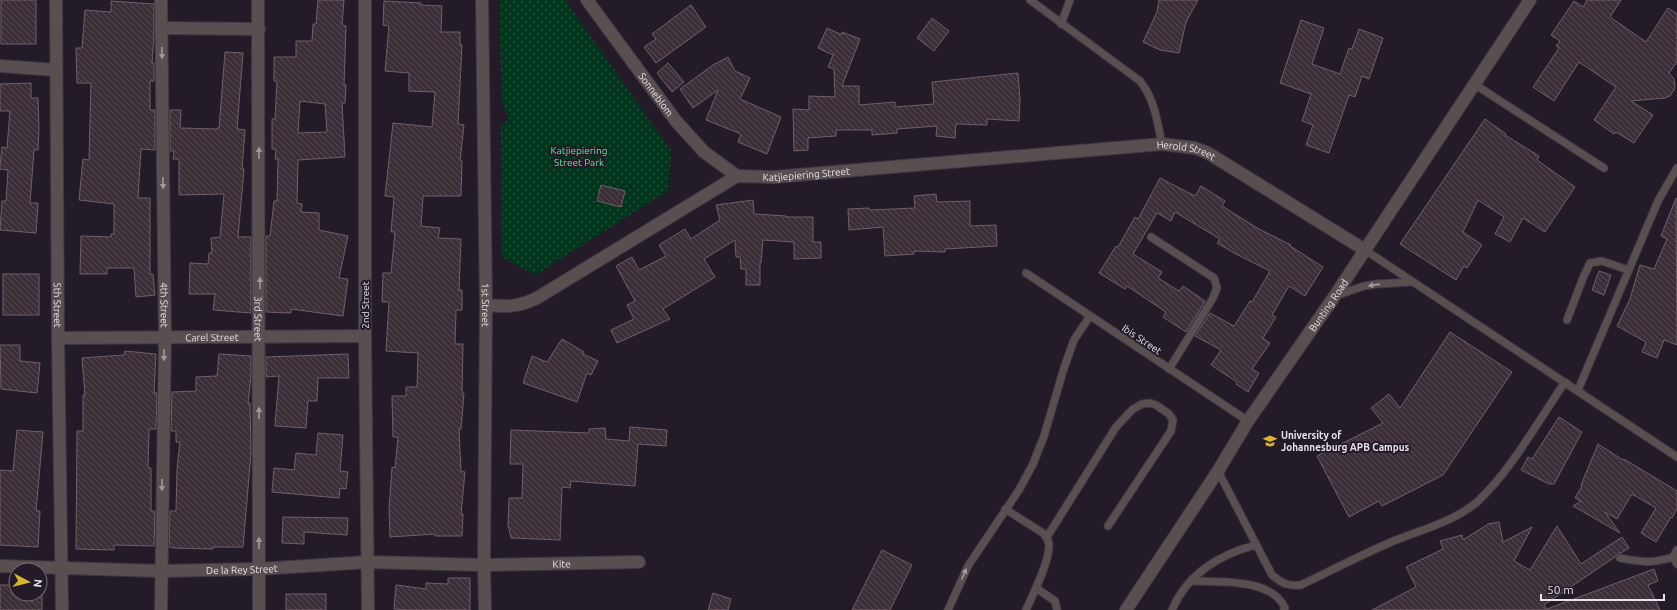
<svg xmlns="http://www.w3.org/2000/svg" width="1677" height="610" font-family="Ubuntu,sans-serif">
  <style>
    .park { fill: url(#park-dots) }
    .building { fill: url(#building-back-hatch); stroke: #6f5f69; fill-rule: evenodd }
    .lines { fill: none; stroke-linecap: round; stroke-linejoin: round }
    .lane-casing { stroke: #3e3843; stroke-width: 9 }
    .street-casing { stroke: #3e3843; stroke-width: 14 }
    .lane { stroke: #584f50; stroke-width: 7 }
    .street { stroke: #584f50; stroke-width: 12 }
    .oneway { fill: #a0989e }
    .labels { text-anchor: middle; stroke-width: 4; stroke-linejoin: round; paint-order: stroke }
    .street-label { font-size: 10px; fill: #e7e2eb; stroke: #231c28 }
    .park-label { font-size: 10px; fill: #61e79b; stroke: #231c28 }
    .poi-label { font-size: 10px; font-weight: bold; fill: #e7e2eb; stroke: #231c28; text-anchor: start }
  </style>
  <defs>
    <pattern id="park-dots" width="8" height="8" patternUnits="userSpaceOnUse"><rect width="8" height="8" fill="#01361c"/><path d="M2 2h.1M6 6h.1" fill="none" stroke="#26533d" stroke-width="1.8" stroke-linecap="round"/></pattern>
    <pattern id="building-back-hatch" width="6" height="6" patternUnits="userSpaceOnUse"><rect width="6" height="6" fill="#3c2e37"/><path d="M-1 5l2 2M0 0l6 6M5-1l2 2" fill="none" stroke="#584c54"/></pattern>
  </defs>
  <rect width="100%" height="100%" fill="#231c28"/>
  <!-- park -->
  <path class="park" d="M499,0H565L671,151L668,191L535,275L502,257L501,128L509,117L504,110L502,99Z"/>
  <!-- building -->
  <g class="building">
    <rect x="1" y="0" width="35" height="44"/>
    <path d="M318,0H344L342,25L346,26L344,85H346L345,103H342L345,157L298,160L297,203L302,204L301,212L319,213V230L348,236L339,278L348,279L343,316L291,309V313L266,312V236H270L274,201H277L278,159H275L276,149H272V119H275L277,81H274V57H296V41H312L313,24H316ZM300,101L325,104L327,132L298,133Z"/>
    <path d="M1159,0H1198L1186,22L1179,53L1160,50L1143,42L1157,12Z"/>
    <path d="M1587,0H1621L1610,17L1646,42L1668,8L1677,14V62L1669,73L1674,79L1675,88L1670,96L1665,98L1631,101L1653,115L1634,143L1616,132L1614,134L1594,120L1616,87L1579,62L1554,101L1533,87L1559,48L1556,46L1560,41L1551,35L1574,1L1583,7Z"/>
    <path d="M111,1L154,4V32L152,64L154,63V81H150V110H155V150L141,149L138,198H150V274H153L155,295L136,297L134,268H107V274H80L81,236L111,237V234H114V204L79,200L83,159L89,160L91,83H77L76,48H82L85,10L111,12Z"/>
    <path d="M384,1L421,3V5L442,6L441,32H460V45H462L458,124L464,125L460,161H462L461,196H423L421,226L440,228L438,238L461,239L459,290H462V310H456L455,344H463L462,393H464L461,429H459L461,471L465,472L461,514H463L462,536H435V534L390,537L389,510L392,467L395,468L398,437H393L392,396H406V387H417L418,353L386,351L389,302H382L383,273H391L395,232H391L394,197L385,196L393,123L432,127L435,92L409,91V73L385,71L389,26L383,25Z"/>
    <path d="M691,5L706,27L656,63L644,47L656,39L652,34Z"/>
    <path d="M932,18L949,31L934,51L917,38Z"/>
    <path d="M1301,20L1324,28L1312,64L1340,74L1349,48L1352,49L1359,29L1383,38L1369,79L1362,76L1355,97L1349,95L1329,153L1306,145L1313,125L1302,121L1311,94L1280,83Z"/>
    <path d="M827,28L842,35V32L860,39L842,86H859V105L895,102V107L934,104L932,82L1018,73L1020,100L1019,121L987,119V125L956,124L955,138L936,136L937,126L897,129V133L872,135V130H836V136L808,138V150L794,151L793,109L809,110V96L835,97L834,69L828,67L833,55L818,48Z"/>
    <path d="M225,52L243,53L237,129L245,130L242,169H244L238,237H251V313L213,310L215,294H189L190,263L208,264L209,253H212L211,238L220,237L224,194L179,195V159H173L174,151H170V110H181L180,128L217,129V128H219Z"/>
    <path d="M728,57L735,71L750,78L740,99L781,117L767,154L738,142L741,134L706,120L718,90L693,108L680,89L713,65Z"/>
    <path d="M668,63L684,82L672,92L657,73Z"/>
    <path d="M31,83V98H38L39,128L38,150H34L30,203H38L36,233L0,230L2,201H6L8,170L0,169V166L2,147L7,148L10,111H0V84Z"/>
    <path d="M1485,119L1506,134L1505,135L1539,156L1537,160L1575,187L1545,232L1523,218L1510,242L1495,234L1504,217L1478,200L1463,232L1482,245L1467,268L1464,266L1456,280L1400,244Z"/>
    <path d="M1160,178L1195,196L1201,186L1225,201L1222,206L1257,228L1291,245L1290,246L1323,267L1305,296L1289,286L1272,315L1276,317L1263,338L1270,343L1252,369L1259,373L1248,392L1236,384L1237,382L1211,365L1221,350L1195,336L1210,313L1234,326L1250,301L1252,302L1270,271L1234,253L1217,243L1220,239L1175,212L1171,221L1157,213L1133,254L1162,272L1158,278L1179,291L1183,286L1205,301L1186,332L1163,317L1166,312L1127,286L1125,289L1099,273L1116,246L1118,247L1135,217L1138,219Z"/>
    <path d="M601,185L625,191L621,207L597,201Z"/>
    <path d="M936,194L937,202L970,201V226L996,225L997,246L945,249V252L914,251V254L885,256L883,227L849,230L848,209L869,208L870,210L915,208L914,196Z"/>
    <path d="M1676,198L1677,345L1664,340L1657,358L1642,352L1646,342L1617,326L1630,299L1640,265L1654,269L1667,239L1661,236Z"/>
    <path d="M753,200L754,214L786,216V217H813V242H821V258L794,259V242L763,240L761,263H760V285H746V269H741L740,257H736L735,240L704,259L715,277L663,309L670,319L617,343L611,330L634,319L627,305L635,301L616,266L632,257L639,270L666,256L659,245L685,229L691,239L720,220L716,205Z"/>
    <path d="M1599,271L1611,275L1604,295L1592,290Z"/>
    <rect x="3" y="274" width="36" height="41"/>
    <path d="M1450,332L1512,372L1443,475L1382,506L1379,501L1349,517L1317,456L1383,423L1371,408L1389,394L1400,408Z"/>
    <path d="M562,339L584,352L583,354L598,361L591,375L587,373L577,402L523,383L532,356L547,362Z"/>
    <path d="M0,345H20V361L40,363L37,393L1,389Z"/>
    <path d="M125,351L156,354L154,393H157L156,429H149L148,468H151V511H155L154,546L114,545V550L76,549L77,431H83V395H85L82,358L124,355Z"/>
    <path d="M219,354L251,356V377L248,403H250L251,453L243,547H213V549L174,548L169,547L170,511H176L177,469L180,442H176V431H171L172,392L196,391V377L217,376Z"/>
    <path d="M348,354L349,378H318L317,401H308L306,428L275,426L279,376L266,377V357Z"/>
    <path d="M1559,417L1582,432L1554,484H1549L1521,470L1528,457L1532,459Z"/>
    <path d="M630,427L667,430L666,446L638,444L635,486L571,481L570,488L562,487L560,540L511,538L508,525L509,498H522L523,464H510L511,430L589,433V429L605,428L606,439L629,441Z"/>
    <path d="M17,430L43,432L36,511H40L38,547L0,545V470L13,471Z"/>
    <path d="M318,433L343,435L340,471L348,472L346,489L340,488L339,498L272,492L274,468L294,470L296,453L316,455Z"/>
    <path d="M1598,444L1623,460L1624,459L1677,491V509L1672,518L1671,517L1656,542L1641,533L1656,508L1632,494L1617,519L1605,512L1620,533L1573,506L1581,501L1575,498L1582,486L1581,485Z"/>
    <path d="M283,517L348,518L347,535L304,532V544L282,543Z"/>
    <path d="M1499,522L1503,542L1532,527L1514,561L1530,570L1557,526L1581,564L1622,537L1629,548L1621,553H1618L1615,557L1544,605L1547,610H1372L1416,587L1406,567L1443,549L1440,541L1462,535L1463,540L1488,524Z"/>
    <path d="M882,550L912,565L890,610H852Z"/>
    <path d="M1654,569L1658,581L1648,585L1660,610H1547V609Z"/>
    <path d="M448,578H470V610H408L394,609L396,585L426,589V583L448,584Z"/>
    <path d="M0,585H16V594H40V586H42V610H0Z"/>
    <path d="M713,593L731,599L728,610H708Z"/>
    <rect x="286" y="594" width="40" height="16"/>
  </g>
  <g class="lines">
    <!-- lane casing -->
    <g class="lane-casing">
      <g id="lane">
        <path d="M1030,0L1140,81C1155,100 1157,121 1162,144"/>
        <path d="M1061,24L1070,0"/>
        <path d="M1474,84L1604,168"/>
        <path d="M1151,237L1214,278L1217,288L1213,298L1169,369"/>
        <path d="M1365,250L1677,457"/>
        <path d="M1026,273L1248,421"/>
        <path d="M1335,296L1364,286L1376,284L1413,282"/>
        <path d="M1567,320L1583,278L1590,263L1602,261L1628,270"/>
        <path d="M1578,390L1658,201L1677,168"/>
        <path d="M1218,471L1272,575C1283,584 1287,586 1301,585C1330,571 1359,556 1389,543C1417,531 1454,522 1477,502C1510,472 1539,420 1565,382"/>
        <path d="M1005,509L1043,533C1046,536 1048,539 1049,544C1050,561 1033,594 1026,610"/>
        <path d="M1047,537L1116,427L1133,409L1142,404L1150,403L1156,405L1169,414L1173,420L1171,431L1108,526"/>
        <path d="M1673,557L1677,564"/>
        <path d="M1620,558C1642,562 1651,564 1673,557L1677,550"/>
        <path d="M1191,581C1218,582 1272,578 1285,608L1284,610"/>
        <path d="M1036,588L1055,601L1057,610"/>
        <path d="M948,610L968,566L1019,490L1033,464L1044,436L1064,368L1074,340L1090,316"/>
        <path d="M1172,610C1187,574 1220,554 1256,545"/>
      </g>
    </g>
    <!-- street casing -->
    <g class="street-casing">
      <g id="street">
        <path id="s1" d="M56,0L58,338L62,610"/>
        <path id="s2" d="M161,0L165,336L161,610"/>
        <path id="s3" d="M258,0L259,610"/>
        <path d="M365,0V336L368,610"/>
        <path id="s4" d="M482,0L486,305L484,565L485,610"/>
        <path id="s5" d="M587,0L676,121L704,152L737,176"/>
        <path d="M161,28L259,29"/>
        <path d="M0,66L56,70"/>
        <path id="s6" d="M486,305C507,307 518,307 537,298L737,176L774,177L1162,144L1195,148L1208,153L1365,250"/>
        <path id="s7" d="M58,338L365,336"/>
        <path id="s8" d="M0,566L161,571L259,569L368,562L484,565L639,562"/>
        <path id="s9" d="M1126,610L1218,471L1248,421L1334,297L1530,0"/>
      </g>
    </g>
    <!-- lane -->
    <use href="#lane" class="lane"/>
    <!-- street -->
    <use href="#street" class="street"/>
  </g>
  <!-- one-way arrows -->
  <defs><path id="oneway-solid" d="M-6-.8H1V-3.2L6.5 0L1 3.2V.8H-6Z"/></defs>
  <g class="oneway">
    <use href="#oneway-solid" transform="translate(162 53) rotate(89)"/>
    <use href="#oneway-solid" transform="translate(259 153) rotate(-90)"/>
    <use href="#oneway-solid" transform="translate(163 183) rotate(89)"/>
    <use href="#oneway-solid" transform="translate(260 283) rotate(-90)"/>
    <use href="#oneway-solid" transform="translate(1374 285) rotate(172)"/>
    <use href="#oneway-solid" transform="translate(164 355) rotate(91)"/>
    <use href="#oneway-solid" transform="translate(259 413) rotate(-90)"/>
    <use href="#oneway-solid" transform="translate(162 485) rotate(91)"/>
    <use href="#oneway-solid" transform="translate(259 543) rotate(-90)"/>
    <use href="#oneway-solid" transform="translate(964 574) rotate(-66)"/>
  </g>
  <!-- icons -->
  <defs>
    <g id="university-bare" transform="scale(1.08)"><path d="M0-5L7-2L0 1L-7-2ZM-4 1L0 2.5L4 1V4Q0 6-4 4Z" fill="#d7b434" stroke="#231c28" stroke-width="2.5" paint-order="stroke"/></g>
  </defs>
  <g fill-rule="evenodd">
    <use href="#university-bare" x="1270" y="441"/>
  </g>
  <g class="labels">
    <!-- street labels -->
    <g class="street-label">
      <text dy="4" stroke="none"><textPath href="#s5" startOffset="117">Sonneblom</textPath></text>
      <text dy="4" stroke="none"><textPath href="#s6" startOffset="738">Herold Street</textPath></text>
      <text dy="4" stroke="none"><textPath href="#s6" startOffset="356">Katjiepiering Street</textPath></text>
      <text dy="4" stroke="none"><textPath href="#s1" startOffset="305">5th Street</textPath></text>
      <text dy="4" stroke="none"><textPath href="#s2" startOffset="305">4th Street</textPath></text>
      <text transform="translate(365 305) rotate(-90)" y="4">2nd Street</text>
      <text dy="4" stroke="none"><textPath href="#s4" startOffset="305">1st Street</textPath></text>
      <text dy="4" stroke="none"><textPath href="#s9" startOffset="366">Bunting Road</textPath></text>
      <text dy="4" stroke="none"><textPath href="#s3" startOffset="319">3rd Street</textPath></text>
      <text dy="4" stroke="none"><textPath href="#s7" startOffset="154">Carel Street</textPath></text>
      <text transform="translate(1142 339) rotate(34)" y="4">Ibis Street</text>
      <text dy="4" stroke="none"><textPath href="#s8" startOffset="562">Kite</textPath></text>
      <text dy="4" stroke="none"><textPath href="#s8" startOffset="242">De la Rey Street</textPath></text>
    </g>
    <!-- park labels -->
    <g class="park-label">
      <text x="579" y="154">Katjiepiering<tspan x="579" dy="12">Street Park</tspan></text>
    </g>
    <!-- poi labels -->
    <g class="poi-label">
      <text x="1281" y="439">University of<tspan x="1281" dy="12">Johannesburg APB Campus</tspan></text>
    </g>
  </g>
  <!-- north arrow -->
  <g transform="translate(28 582) rotate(97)"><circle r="19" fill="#231c28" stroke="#716b76"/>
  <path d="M0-3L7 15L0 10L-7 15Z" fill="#d7b434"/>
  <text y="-6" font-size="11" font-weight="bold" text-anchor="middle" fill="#e7e2eb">N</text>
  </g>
  <!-- scale -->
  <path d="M1541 594v6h123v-6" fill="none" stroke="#e7e2eb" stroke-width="2"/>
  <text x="1547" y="594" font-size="12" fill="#e7e2eb" stroke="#231c28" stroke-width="3" paint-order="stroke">50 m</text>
</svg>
